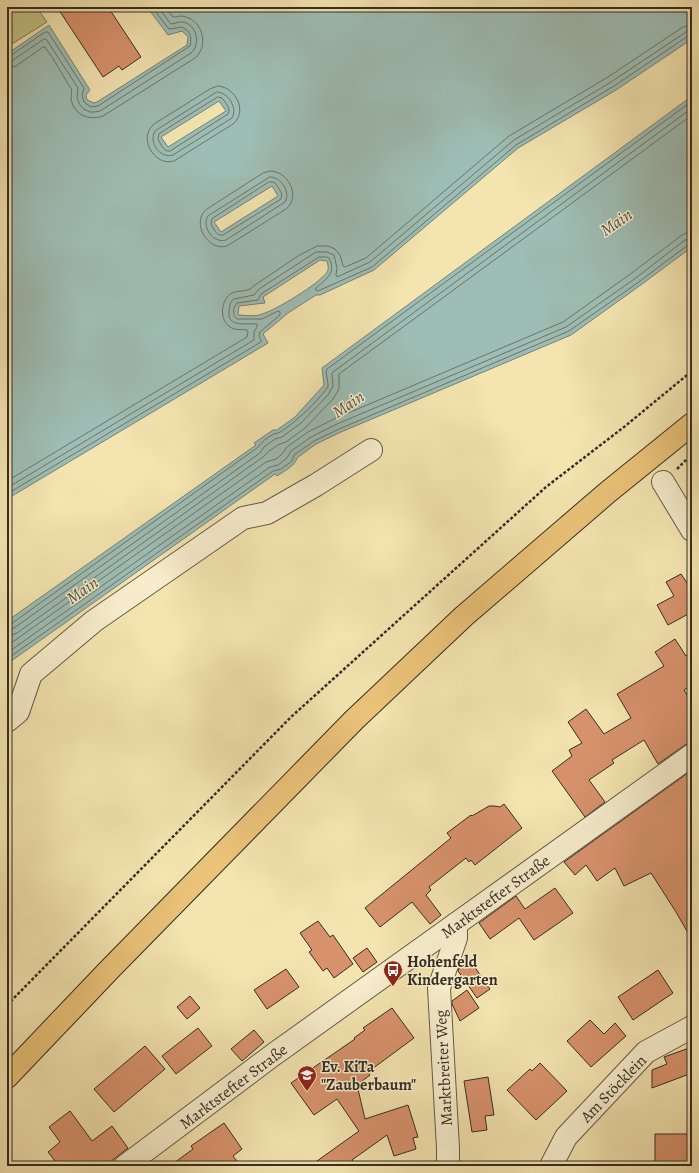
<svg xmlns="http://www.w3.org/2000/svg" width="699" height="1173" font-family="Alegreya,serif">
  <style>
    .green { fill: #c3c286; stroke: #7c7855 }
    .water { fill: #9ebdb4; stroke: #74837a; fill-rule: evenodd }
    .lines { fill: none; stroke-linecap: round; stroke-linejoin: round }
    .shore { stroke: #6a756c; stroke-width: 1 }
    .building { fill: #d7926c; stroke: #352d24 }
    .minor-casing { stroke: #645b47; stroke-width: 24 }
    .major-casing { stroke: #352d24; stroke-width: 24 }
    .path { stroke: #352d24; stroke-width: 2.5; stroke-dasharray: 3 2; stroke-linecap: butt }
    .minor { stroke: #f7edcc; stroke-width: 22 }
    .major { stroke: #eac278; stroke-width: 22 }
    .labels { text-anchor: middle; stroke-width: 3; stroke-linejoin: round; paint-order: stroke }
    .street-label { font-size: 16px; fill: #352d24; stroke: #f7edcc }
    .poi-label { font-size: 16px; font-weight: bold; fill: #352d24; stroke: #f7edcc; text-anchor: start }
    .water-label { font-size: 17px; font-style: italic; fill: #4f5148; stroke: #f7edcc }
  </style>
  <rect width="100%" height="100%" fill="#f3e4b0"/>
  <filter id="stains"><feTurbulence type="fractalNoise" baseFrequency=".005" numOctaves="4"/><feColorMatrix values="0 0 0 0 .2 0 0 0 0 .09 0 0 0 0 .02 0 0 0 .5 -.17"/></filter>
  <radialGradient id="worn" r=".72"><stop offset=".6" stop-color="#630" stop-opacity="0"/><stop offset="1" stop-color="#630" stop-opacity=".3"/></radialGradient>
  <!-- green -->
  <path class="green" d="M7,7H36L47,22L7,47Z"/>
  <!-- water -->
  <g class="water">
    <path d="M147,7H692V39L616,90L518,148L374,270L320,295H316L288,313L263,334L268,343L7,499V54L49,25L90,90L86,95L87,100L94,103L97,102L187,45L188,37L182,31L168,35ZM219,101L226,111L168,147L161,137ZM272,186L278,196L221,232L214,222ZM320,260L327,261C328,265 329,269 327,272C319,284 276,310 262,314C256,317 245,315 238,315L239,306L265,303L263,297Z"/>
    <path d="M692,96V247L638,287L571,335L341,432L316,444L297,458C295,466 284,471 277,476L275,474L7,664V621L256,445L254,443L273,430H277L295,417L324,385L322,368Z"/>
  </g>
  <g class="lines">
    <!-- shore -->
    <g class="shore">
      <path d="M7,57L10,56L45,32H48L84,88L82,95L84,102L91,107L98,106L190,46C192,36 191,32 182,27L169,29L152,7"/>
      <path d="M7,62L13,60L44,39H46L78,88L77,98L80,105L84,109L90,112H95L100,111L191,53C201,44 197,25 183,22C179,21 175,24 171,24L158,7"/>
      <path d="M7,68L16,66L43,47H45C54,59 62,74 70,87C73,91 71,95 71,99C74,115 89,121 103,116L195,58C209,46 203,22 186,17C181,15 177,17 173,17L165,7"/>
      <path d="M218,86C236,87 248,112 233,124L174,161C155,167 137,138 154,124L210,89Z"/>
      <path d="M217,92C228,92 238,108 232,118L173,155C160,159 148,142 155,131Z"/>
      <path d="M218,97L222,98C226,103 231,109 228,114L170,151C164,152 161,145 158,139L159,134Z"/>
      <path d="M271,171C289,172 301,197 286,209L227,246C208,252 190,222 207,209L263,173Z"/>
      <path d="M270,177C281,177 291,192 285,202L226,240C213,244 201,226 208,216Z"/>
      <path d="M269,182H273L276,184L282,194L281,199L223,235C217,237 214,229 211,224L212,219Z"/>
      <path d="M7,481L247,337L248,332L247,330C241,329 234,331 229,326C219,319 221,299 232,293C237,290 245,292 250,289C252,288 253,286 255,285L298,256L317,246H328L335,249L340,255L343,266L345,267L366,258L509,136L608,77L683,27L692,25"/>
      <path d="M7,488L254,340V332L257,327V324C246,323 227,328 229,311C230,305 230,302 234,299L254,295L259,289L316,252H327L334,255L337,268L336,275L337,277L370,262L514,140L611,82L686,32L692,31"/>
      <path d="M7,494L261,342V340L259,336L260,332L280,315V312L278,311L262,319H237C232,315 233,307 237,303L258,300L261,294L319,257H327L329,258C337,273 326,279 316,288L315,289L317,291L320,290L372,267L516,145L614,86L688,36H692"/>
      <path d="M7,624H11L36,606L257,448C261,443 267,437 274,434C277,433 279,433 282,431C298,420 316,403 328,387V384L326,371L327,369L692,101"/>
      <path d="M7,629L14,628L260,453L264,447L275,439L282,437L301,423L328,395L333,386L332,373L333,372L692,108"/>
      <path d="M7,636L12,635L17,633L263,457L269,451L278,445L286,442L305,428L333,399L339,389V374L692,115"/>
      <path d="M7,646L266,462L276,459L282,454L287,447L308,432L334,419L563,322L629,275L682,235L686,233H692"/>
      <path d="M7,653L270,467L278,465L287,458L291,451L311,437L337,424L566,327L633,280L685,240L692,239"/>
      <path d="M7,659L273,471L281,469L292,461L294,455L314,441L339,429L569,331L636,284L688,245L692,244"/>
    </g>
  </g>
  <!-- building -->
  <g class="building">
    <path d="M57,7H108L141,57L122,70L119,66L103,77Z"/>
    <path d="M681,574L692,590V612L668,625L657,605L674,596L666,582Z"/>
    <path d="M675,639L686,656L692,652V685L684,690L692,703V743L685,745L658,764L644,740L612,760L614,763L589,780L605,802L585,817L552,771L572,756L569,750L582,743L568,722L586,709L604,734L631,718L617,694L664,666L655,652Z"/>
    <path d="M692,770V940L676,912L651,873L624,886L615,868L597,881L586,865L575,875L564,862Z"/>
    <path d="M504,804L522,828L475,865L471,860L469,862L466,858L429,887L431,890L426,895L441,915L430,924L412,902L380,927L365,908L451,838L447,833L471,815L472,816L489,806H495L500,807Z"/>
    <path d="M555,888L573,913L534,940L519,918L490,939L479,923L516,896L525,909Z"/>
    <path d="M318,921L330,937L333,935L353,964L334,978L327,968L323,971L309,952L312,950L300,933Z"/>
    <path d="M367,948L377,962L363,972L353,958Z"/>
    <path d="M467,956L490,989L477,998L458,971L462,960Z"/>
    <path d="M286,969L299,987L267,1009L254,990Z"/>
    <path d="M658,970L673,993L633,1020L618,997Z"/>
    <path d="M467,990L479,1008L460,1021L452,1004V1001Z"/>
    <path d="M190,996L200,1008L187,1019L177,1007Z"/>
    <path d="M392,1008L414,1038L368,1072L370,1075L357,1085L365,1119L408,1105L418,1137L413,1138L416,1149L394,1156L387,1135L352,1160L356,1166H310L359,1131L337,1099L314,1115L291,1083L355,1039L354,1038L365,1030L363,1028Z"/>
    <path d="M590,1020L604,1034L615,1023L626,1036L591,1067L567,1041Z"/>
    <path d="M198,1028L212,1046L176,1074L162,1056Z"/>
    <path d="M254,1030L264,1042L242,1061L231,1049Z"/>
    <path d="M145,1046L165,1069L114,1112L94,1089Z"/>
    <path d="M692,1047V1073L652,1088V1070L667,1064L664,1057Z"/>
    <path d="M540,1063L567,1091L536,1120L507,1090L530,1069L532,1071Z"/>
    <path d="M488,1077L494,1115L485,1116L487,1130L472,1132L464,1081Z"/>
    <path d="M70,1111L92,1141L112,1126L128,1148L105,1166H59L48,1152L60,1142L49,1127Z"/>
    <path d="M224,1123L242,1149L233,1156L241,1166H170L193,1149L191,1146Z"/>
    <path d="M655,1134H692V1166L655,1165Z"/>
  </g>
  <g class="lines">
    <!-- minor casing -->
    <g class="minor-casing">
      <g id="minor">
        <path d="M663,482L692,530"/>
        <path d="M7,721L18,712L31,674L94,621L243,518L267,513L316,485L371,450"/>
        <path d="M125,1166L273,1055L456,924L692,755"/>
        <path d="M448,1166V1148L439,988L456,938V924"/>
        <path d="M551,1166L566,1137L646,1052L692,1027"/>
      </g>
    </g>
    <!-- major casing -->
    <g class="major-casing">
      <path id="major" d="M7,1077L109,970L354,720L464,616L608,492L692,424"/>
    </g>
    <!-- path -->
    <g class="path">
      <path d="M677,469L692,454"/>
      <path d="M7,1005L291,717L546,487L624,427L692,371"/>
    </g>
    <!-- minor -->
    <use href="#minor" class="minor"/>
    <!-- major -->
    <use href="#major" class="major"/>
  </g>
  <!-- icons -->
  <defs>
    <g id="bus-pin" transform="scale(1)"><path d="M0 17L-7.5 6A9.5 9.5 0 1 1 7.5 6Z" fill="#8f2418" stroke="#f7edcc"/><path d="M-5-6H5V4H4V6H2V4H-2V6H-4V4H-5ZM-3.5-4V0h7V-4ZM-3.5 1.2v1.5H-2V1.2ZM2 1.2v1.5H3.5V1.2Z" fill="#fff"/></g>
    <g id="school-pin" transform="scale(1)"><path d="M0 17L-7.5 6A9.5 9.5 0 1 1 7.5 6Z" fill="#8f2418" stroke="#f7edcc"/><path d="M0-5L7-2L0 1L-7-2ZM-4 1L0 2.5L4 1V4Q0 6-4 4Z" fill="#fff"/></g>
  </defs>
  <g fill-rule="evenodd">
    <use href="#bus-pin" x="393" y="970"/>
    <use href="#school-pin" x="307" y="1075"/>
  </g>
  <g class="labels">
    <!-- street labels -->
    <g class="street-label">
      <text transform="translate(495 896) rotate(-36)" y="6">Marktstefter Straße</text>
      <text transform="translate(443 1068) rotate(-93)" y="6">Marktbreiter Weg</text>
      <text transform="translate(233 1086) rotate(-37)" y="6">Marktstefter Straße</text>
      <text transform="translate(613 1088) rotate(-46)" y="6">Am Stöcklein</text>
    </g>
    <!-- poi labels -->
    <g class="poi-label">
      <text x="407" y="967">Hohenfeld<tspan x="407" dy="18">Kindergarten</tspan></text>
      <text x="321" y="1072">Ev. KiTa<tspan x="321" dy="18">"Zauberbaum"</tspan></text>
    </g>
    <!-- water labels -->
    <g class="water-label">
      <text transform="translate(616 222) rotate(-34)" y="6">Main</text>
      <text transform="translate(348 404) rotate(-34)" y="6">Main</text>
      <text transform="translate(82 590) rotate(-35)" y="6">Main</text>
    </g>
  </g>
  <!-- margin -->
  <rect width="699" height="1173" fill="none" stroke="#f3e4b0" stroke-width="24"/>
  <rect x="8" y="8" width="683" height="1157" fill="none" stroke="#352d24" stroke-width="2"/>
  <rect x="12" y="12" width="675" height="1149" fill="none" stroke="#352d24"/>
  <rect width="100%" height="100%" filter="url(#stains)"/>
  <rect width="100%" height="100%" fill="url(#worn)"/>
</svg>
